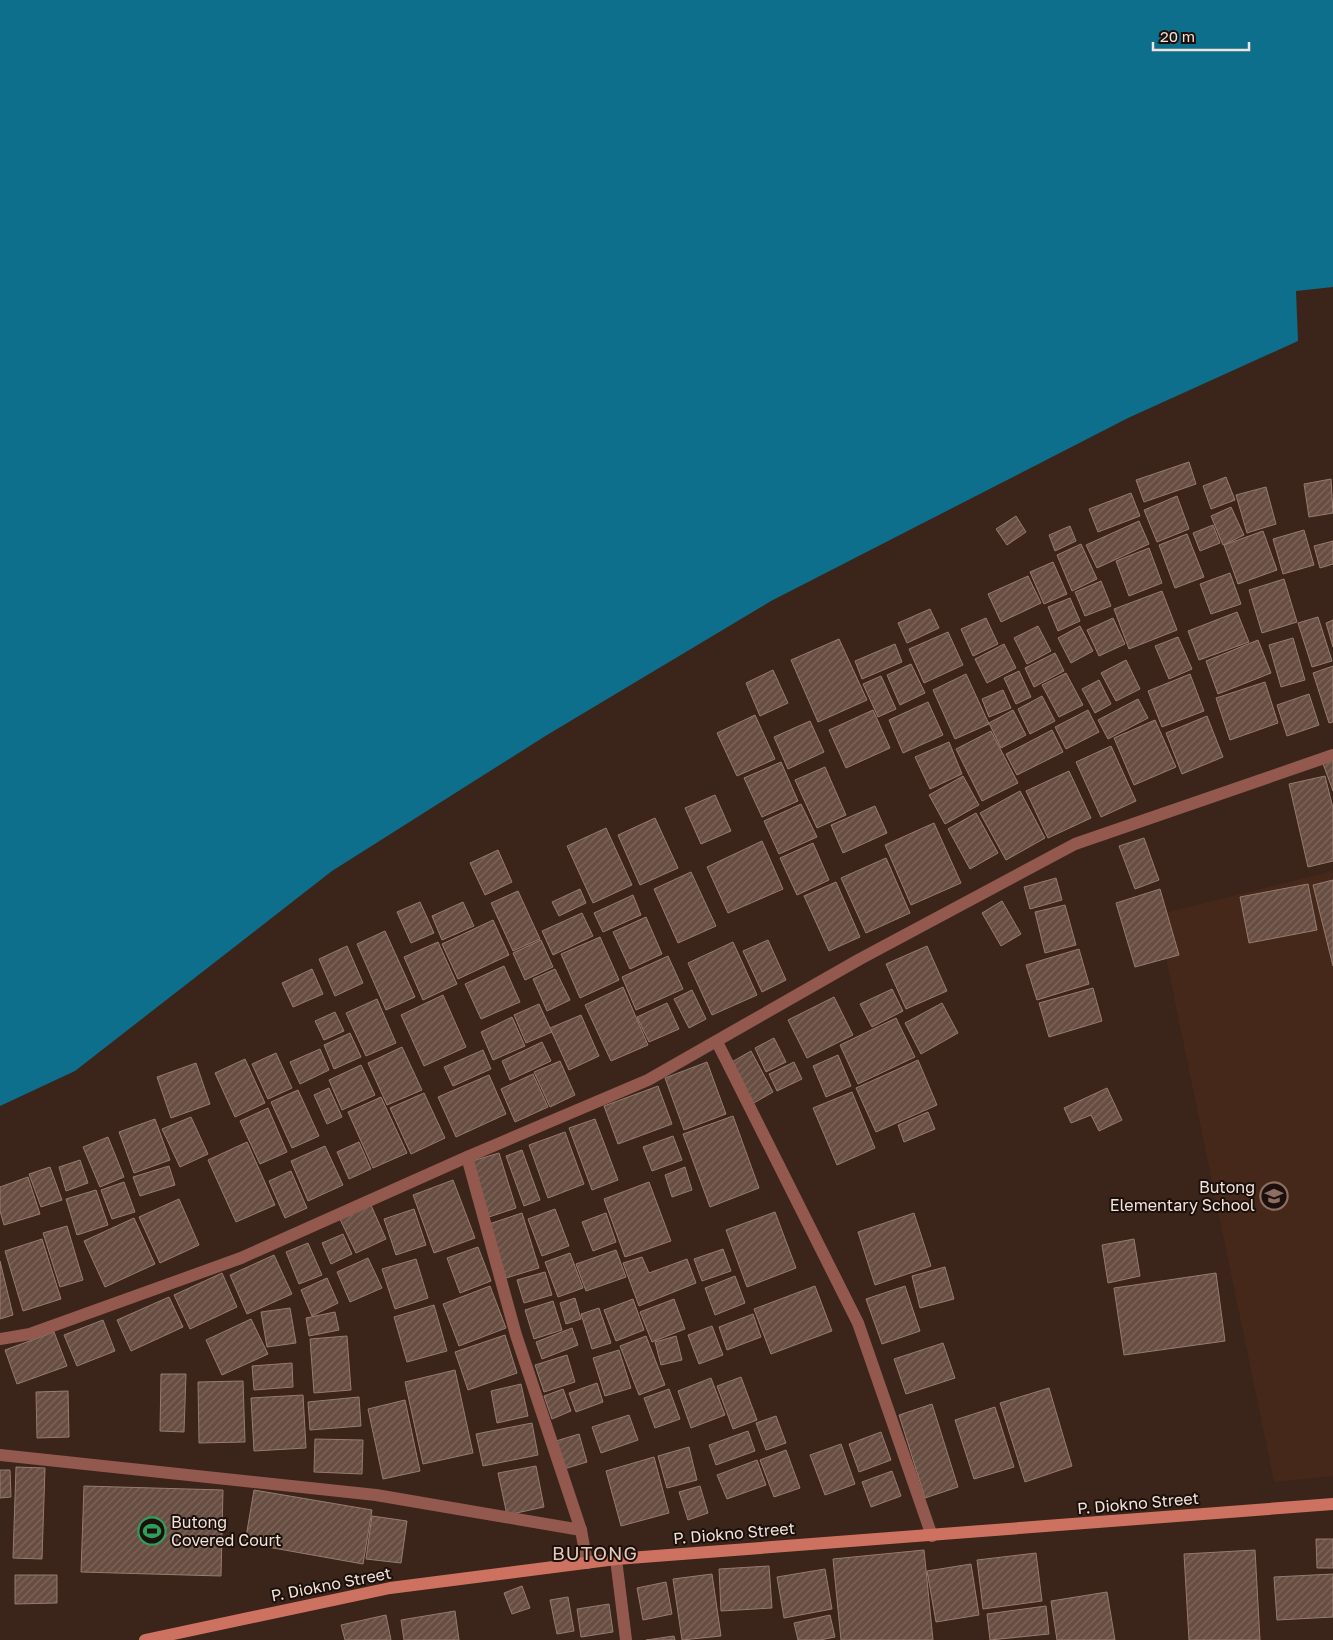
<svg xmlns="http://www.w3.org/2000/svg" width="1333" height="1640" font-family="'Golos Text',sans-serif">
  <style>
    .built { fill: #452819 }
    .water { fill: #0d6f8b }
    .building { fill: url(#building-hatch); stroke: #977b6e }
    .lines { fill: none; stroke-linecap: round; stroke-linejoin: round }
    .minor { stroke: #93594e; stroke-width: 12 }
    .secondary { stroke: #cd7260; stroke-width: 12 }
    .labels { text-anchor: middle; stroke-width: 4; stroke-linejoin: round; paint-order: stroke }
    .poi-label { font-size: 16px; fill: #f2e3db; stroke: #1b100b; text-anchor: end }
    .street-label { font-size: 16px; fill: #f2e3db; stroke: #1b100b }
    .quarter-label { font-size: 19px; letter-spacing: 1px; fill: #e7c8ba; stroke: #1b100b }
  </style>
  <defs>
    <pattern id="building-hatch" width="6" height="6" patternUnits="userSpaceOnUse" patternTransform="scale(1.25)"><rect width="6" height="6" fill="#684e42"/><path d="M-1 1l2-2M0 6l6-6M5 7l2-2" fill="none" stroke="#7e675d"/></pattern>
  </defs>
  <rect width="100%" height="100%" fill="#3b2419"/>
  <!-- built -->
  <path class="built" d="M1333,871V1476L1274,1482L1157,915Z"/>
  <!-- water -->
  <path class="water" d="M0,0H1333V287L1296,291L1298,341L1128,418L771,601L547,735L332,871L75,1071L0,1106Z"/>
  <!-- building -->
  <g class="building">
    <path d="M1189,462L1196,484L1144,502L1136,480Z"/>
    <path d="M1226,477L1235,500L1211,509L1203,486Z"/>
    <path d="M1331,479L1333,513L1309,517L1304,484Z"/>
    <path d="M1266,487L1276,524L1247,533L1236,495Z"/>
    <path d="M1131,493L1140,516L1098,532L1089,509Z"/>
    <path d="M1177,496L1189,529L1157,542L1144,510Z"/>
    <path d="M1231,507L1244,535L1223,545L1211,516Z"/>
    <path d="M1016,516L1026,532L1007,545L996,529Z"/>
    <path d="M1139,521L1149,544L1097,568L1086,545Z"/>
    <path d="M1213,525L1220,543L1200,551L1193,533Z"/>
    <path d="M1070,526L1076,541L1055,551L1049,535Z"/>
    <path d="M1304,530L1314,565L1283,574L1273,539Z"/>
    <path d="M1263,531L1277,570L1238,584L1224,545Z"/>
    <path d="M1187,534L1204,577L1175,588L1159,545Z"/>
    <path d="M1333,541V564L1320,568L1314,546Z"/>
    <path d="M1081,544L1097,579L1072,591L1057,555Z"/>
    <path d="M1149,548L1162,583L1129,596L1116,561Z"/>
    <path d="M1053,562L1067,594L1044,604L1030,572Z"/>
    <path d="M1230,573L1241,604L1211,614L1200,584Z"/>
    <path d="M1028,576L1041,603L1001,622L988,594Z"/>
    <path d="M1284,579L1297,622L1262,633L1249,590Z"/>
    <path d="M1101,581L1111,606L1085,616L1075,592Z"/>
    <path d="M1162,591L1177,630L1129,649L1114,609Z"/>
    <path d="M1070,598L1080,621L1058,631L1048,607Z"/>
    <path d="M930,609L939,628L907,643L898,623Z"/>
    <path d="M1237,612L1249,642L1199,660L1188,631Z"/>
    <path d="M1318,617L1332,661L1312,667L1298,623Z"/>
    <path d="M986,618L998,644L973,656L961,629Z"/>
    <path d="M1113,618L1125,644L1099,656L1087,630Z"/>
    <path d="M1333,620V647L1326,623Z"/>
    <path d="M1038,626L1051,651L1027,664L1014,638Z"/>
    <path d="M1080,626L1093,651L1071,663L1058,638Z"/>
    <path d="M948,632L963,665L924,683L909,649Z"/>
    <path d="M1178,637L1192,669L1169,679L1155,646Z"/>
    <path d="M1293,638L1305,680L1281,687L1269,645Z"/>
    <path d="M839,639L867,700L818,722L791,660Z"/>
    <path d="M1258,640L1271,673L1218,694L1206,661Z"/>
    <path d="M895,644L902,662L862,679L855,661Z"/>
    <path d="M1004,644L1016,668L987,683L975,659Z"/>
    <path d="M1055,653L1064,671L1034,687L1025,668Z"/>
    <path d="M1126,660L1140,689L1116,701L1101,673Z"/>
    <path d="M911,664L925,693L900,705L887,675Z"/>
    <path d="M1333,666V722L1329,723L1313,673Z"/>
    <path d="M773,670L788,703L760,716L746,683Z"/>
    <path d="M1019,671L1031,697L1016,704L1004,678Z"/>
    <path d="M1066,673L1083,705L1059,717L1042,685Z"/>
    <path d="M966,674L989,724L955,739L933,690Z"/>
    <path d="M1190,674L1204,711L1162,727L1148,691Z"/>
    <path d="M881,676L896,709L878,717L863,684Z"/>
    <path d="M1099,680L1111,704L1095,713L1082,689Z"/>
    <path d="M1265,682L1278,723L1230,740L1216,698Z"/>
    <path d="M1003,690L1011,708L989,717L982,699Z"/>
    <path d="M1309,694L1319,725L1287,736L1277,705Z"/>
    <path d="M1042,696L1055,721L1030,734L1018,709Z"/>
    <path d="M1138,699L1148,718L1108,739L1098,720Z"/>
    <path d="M928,702L943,735L903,753L889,720Z"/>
    <path d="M873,710L890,748L846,768L829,730Z"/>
    <path d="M1013,710L1026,735L1001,748L989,723Z"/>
    <path d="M1088,710L1099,732L1066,749L1055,727Z"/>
    <path d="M755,715L775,759L737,776L717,733Z"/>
    <path d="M1207,716L1223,757L1182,774L1166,733Z"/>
    <path d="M1155,720L1176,767L1134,785L1114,738Z"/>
    <path d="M810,721L824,752L788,769L774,737Z"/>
    <path d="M1052,730L1063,752L1017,775L1006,754Z"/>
    <path d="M991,731L1018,783L982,801L956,749Z"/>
    <path d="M949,742L962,774L930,789L915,757Z"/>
    <path d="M1111,746L1136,801L1101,817L1076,762Z"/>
    <path d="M1333,758V791L1322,761Z"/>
    <path d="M781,762L798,801L762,817L744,778Z"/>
    <path d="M825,767L846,815L817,828L795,780Z"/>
    <path d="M1069,771L1091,818L1048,838L1026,791Z"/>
    <path d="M963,776L979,805L945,824L929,795Z"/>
    <path d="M1325,776L1333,808V861L1308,867L1289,784Z"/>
    <path d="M1020,791L1045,838L1006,860L980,813Z"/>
    <path d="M715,795L731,831L701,844L685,808Z"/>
    <path d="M801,804L817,837L779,854L764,821Z"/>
    <path d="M875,806L887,833L843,853L831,825Z"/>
    <path d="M976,813L998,853L970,869L948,829Z"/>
    <path d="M655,818L678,868L640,885L618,835Z"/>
    <path d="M934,823L961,883L911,905L885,845Z"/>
    <path d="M606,828L632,885L593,903L567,846Z"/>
    <path d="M1144,838L1159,880L1135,889L1119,846Z"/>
    <path d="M762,841L783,889L728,913L707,867Z"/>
    <path d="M813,843L829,880L797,895L780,858Z"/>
    <path d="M498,850L512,882L485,895L470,863Z"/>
    <path d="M886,858L910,913L866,933L841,878Z"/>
    <path d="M691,872L716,926L678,943L654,889Z"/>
    <path d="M1056,878L1062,900L1030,909L1024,887Z"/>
    <path d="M1333,880V966L1313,885Z"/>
    <path d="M836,882L860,937L829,951L804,896Z"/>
    <path d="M1308,884L1317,930L1249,943L1240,897Z"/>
    <path d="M580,889L586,903L559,916L552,902Z"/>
    <path d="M1160,889L1179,955L1135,967L1116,903Z"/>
    <path d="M518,891L540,939L513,951L491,903Z"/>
    <path d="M633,895L641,915L603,932L594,913Z"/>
    <path d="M1002,901L1021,934L1001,946L982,913Z"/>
    <path d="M420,902L434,933L411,943L397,912Z"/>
    <path d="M463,902L474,926L442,940L432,916Z"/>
    <path d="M1065,905L1076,945L1045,953L1035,912Z"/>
    <path d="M582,913L593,936L553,955L542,931Z"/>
    <path d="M646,917L662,954L630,969L613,932Z"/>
    <path d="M493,920L509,955L458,979L442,944Z"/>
    <path d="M385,931L415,997L386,1010L357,944Z"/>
    <path d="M600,937L619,980L580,998L561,954Z"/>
    <path d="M541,940L553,967L525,980L513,953Z"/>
    <path d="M768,940L786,980L762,992L743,951Z"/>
    <path d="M438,942L457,984L423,1000L404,957Z"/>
    <path d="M733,942L757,995L712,1015L688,963Z"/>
    <path d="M347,946L363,983L335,996L319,959Z"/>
    <path d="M927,946L947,991L906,1009L886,964Z"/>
    <path d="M1079,949L1089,984L1037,1000L1026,965Z"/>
    <path d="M668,956L683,989L636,1010L622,977Z"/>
    <path d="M504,966L520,1002L481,1019L465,984Z"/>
    <path d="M312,969L323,994L293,1007L282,983Z"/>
    <path d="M555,969L570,1000L547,1011L533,979Z"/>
    <path d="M623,987L648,1045L611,1061L585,1005Z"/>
    <path d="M1093,988L1102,1021L1049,1037L1039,1003Z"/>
    <path d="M892,989L903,1011L872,1027L860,1004Z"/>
    <path d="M692,990L706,1019L689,1028L674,999Z"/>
    <path d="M443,995L466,1047L424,1066L401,1015Z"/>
    <path d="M834,997L853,1035L807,1058L788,1020Z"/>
    <path d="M377,999L396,1043L366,1056L346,1013Z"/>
    <path d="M667,1003L679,1029L649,1042L637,1017Z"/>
    <path d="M942,1003L958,1033L921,1054L905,1023Z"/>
    <path d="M539,1004L552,1032L526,1043L514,1015Z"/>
    <path d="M335,1012L344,1031L324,1040L315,1021Z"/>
    <path d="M581,1015L599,1056L569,1070L550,1028Z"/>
    <path d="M512,1017L525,1046L493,1060L481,1032Z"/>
    <path d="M896,1018L915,1057L858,1084L840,1045Z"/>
    <path d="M350,1033L361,1057L334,1069L324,1045Z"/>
    <path d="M774,1038L786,1062L766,1072L755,1048Z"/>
    <path d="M542,1042L551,1061L510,1080L502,1061Z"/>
    <path d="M402,1047L422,1090L387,1105L368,1063Z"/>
    <path d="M320,1049L329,1070L300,1084L290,1062Z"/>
    <path d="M483,1050L491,1069L453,1086L444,1067Z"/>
    <path d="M751,1051L773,1092L752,1104L730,1063Z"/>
    <path d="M276,1053L292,1088L268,1099L252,1064Z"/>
    <path d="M838,1055L851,1086L826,1097L813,1066Z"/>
    <path d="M245,1059L265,1103L235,1117L215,1073Z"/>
    <path d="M918,1060L937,1105L876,1132L856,1088Z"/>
    <path d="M560,1061L575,1095L550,1107L534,1072Z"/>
    <path d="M707,1062L726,1114L684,1130L665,1078Z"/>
    <path d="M794,1062L802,1079L777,1091L769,1074Z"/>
    <path d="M196,1063L210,1104L171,1118L157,1077Z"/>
    <path d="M361,1065L375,1095L342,1110L329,1080Z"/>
    <path d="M533,1074L548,1107L515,1122L501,1089Z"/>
    <path d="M489,1075L506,1114L456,1137L438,1097Z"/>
    <path d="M658,1086L672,1124L618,1144L604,1106Z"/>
    <path d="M329,1088L342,1117L327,1124L314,1095Z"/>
    <path d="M1107,1088L1122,1120L1099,1131L1091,1115L1071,1123L1064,1108Z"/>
    <path d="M298,1090L319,1136L292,1148L271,1102Z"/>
    <path d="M852,1092L875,1148L837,1165L813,1108Z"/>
    <path d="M424,1093L445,1138L411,1154L390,1108Z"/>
    <path d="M381,1097L407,1153L373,1168L348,1112Z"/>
    <path d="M268,1108L287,1152L260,1164L240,1121Z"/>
    <path d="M928,1112L935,1129L904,1142L898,1125Z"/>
    <path d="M733,1116L759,1188L710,1207L683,1134Z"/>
    <path d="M191,1117L208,1154L180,1167L162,1129Z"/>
    <path d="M155,1119L170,1160L134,1173L119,1132Z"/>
    <path d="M595,1119L618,1180L592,1190L569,1128Z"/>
    <path d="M565,1132L584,1184L548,1198L529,1145Z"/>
    <path d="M673,1136L682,1160L652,1171L643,1147Z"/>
    <path d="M108,1137L124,1177L100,1187L83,1147Z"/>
    <path d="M247,1142L275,1205L236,1222L208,1160Z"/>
    <path d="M359,1142L371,1169L349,1179L337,1152Z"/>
    <path d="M325,1146L343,1185L308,1201L291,1161Z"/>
    <path d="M522,1150L540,1200L524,1206L506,1156Z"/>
    <path d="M499,1153L516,1208L489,1217L472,1161Z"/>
    <path d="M80,1160L88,1183L66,1191L59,1167Z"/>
    <path d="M169,1166L175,1185L140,1196L133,1177Z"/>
    <path d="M50,1167L62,1200L41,1207L29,1174Z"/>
    <path d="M685,1167L692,1190L672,1197L665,1175Z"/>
    <path d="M291,1171L307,1208L285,1218L269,1181Z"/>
    <path d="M28,1177L40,1214L4,1225L0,1211V1187Z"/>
    <path d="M453,1180L475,1238L434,1253L413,1195Z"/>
    <path d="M124,1182L135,1212L112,1219L101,1190Z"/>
    <path d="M649,1182L671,1241L625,1257L604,1199Z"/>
    <path d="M96,1190L108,1225L77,1235L66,1199Z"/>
    <path d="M179,1199L199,1245L160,1263L139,1217Z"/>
    <path d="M370,1203L386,1239L356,1253L339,1217Z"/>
    <path d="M414,1209L426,1245L396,1255L384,1219Z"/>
    <path d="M555,1209L569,1246L542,1256L528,1219Z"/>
    <path d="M775,1212L796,1268L747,1287L726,1230Z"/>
    <path d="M522,1213L539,1268L506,1278L489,1224Z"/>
    <path d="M606,1213L616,1242L593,1251L582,1222Z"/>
    <path d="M914,1213L931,1266L875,1285L858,1232Z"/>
    <path d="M134,1218L155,1264L105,1287L84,1241Z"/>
    <path d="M67,1226L83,1280L60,1287L43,1233Z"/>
    <path d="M343,1234L352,1254L331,1264L322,1243Z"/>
    <path d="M42,1239L61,1299L23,1311L5,1251Z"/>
    <path d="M1134,1239L1140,1276L1108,1283L1102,1245Z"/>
    <path d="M308,1243L322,1275L299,1284L286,1252Z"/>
    <path d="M478,1247L491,1281L460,1293L447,1258Z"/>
    <path d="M723,1249L731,1271L702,1281L694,1259Z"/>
    <path d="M616,1250L626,1277L586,1291L576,1264Z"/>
    <path d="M570,1253L583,1288L558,1297L545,1262Z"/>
    <path d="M274,1255L292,1294L247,1314L230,1275Z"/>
    <path d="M642,1257L649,1273L687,1259L696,1283L639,1306L623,1263Z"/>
    <path d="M368,1258L382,1288L350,1302L337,1272Z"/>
    <path d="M416,1259L428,1298L395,1309L382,1269Z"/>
    <path d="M0,1261L13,1315L0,1319Z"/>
    <path d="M945,1267L954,1299L920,1308L912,1276Z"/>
    <path d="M545,1272L552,1295L524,1303L517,1280Z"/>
    <path d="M222,1273L237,1307L190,1329L174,1295Z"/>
    <path d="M1216,1273L1225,1341L1124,1355L1114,1288Z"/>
    <path d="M735,1276L745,1303L715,1315L705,1288Z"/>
    <path d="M327,1278L338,1303L312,1316L301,1290Z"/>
    <path d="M490,1286L506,1328L459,1346L443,1304Z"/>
    <path d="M815,1286L832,1331L771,1354L754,1309Z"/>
    <path d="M905,1286L920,1331L882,1344L866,1299Z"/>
    <path d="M169,1297L183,1327L131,1351L117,1320Z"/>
    <path d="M575,1298L581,1319L566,1324L560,1303Z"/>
    <path d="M633,1299L644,1330L616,1341L604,1310Z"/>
    <path d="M674,1299L685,1329L652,1342L640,1312Z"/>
    <path d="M553,1301L562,1330L534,1339L525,1310Z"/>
    <path d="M434,1305L447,1351L407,1362L394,1317Z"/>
    <path d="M290,1308L296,1343L267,1347L261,1312Z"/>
    <path d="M599,1308L611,1343L592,1349L581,1314Z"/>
    <path d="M335,1312L339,1330L309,1336L306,1318Z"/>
    <path d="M753,1314L761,1337L727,1350L719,1327Z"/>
    <path d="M251,1319L268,1354L222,1375L206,1340Z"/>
    <path d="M103,1320L115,1351L77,1366L64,1335Z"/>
    <path d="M712,1326L723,1355L699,1364L688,1335Z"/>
    <path d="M572,1328L578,1345L542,1359L536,1342Z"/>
    <path d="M54,1332L67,1366L17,1384L5,1350Z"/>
    <path d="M505,1335L517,1373L468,1390L455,1352Z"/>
    <path d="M347,1336L351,1390L314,1393L310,1339Z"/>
    <path d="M646,1336L665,1385L639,1395L620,1346Z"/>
    <path d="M676,1336L682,1360L661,1365L655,1342Z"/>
    <path d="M943,1343L955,1378L906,1394L894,1359Z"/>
    <path d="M619,1350L631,1388L605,1396L593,1358Z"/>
    <path d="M567,1355L575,1382L544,1392L535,1365Z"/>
    <path d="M292,1363L293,1387L254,1390L252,1366Z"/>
    <path d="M455,1370L473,1453L423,1464L405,1382Z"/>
    <path d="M161,1374H186L184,1432L160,1431Z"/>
    <path d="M741,1377L757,1420L733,1429L717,1386Z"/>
    <path d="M711,1378L725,1415L691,1428L678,1391Z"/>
    <path d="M243,1381L245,1442L199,1443L198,1382Z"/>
    <path d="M597,1383L603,1402L576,1412L569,1393Z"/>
    <path d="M521,1384L528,1416L497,1423L491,1391Z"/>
    <path d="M1049,1388L1072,1466L1025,1482L1000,1403Z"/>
    <path d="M563,1389L571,1411L552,1419L544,1396Z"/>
    <path d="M669,1389L680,1419L655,1428L644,1398Z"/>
    <path d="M68,1391L69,1437L37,1438L36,1392Z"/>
    <path d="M303,1395L306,1448L254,1451L251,1398Z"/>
    <path d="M359,1397L361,1426L310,1430L308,1402Z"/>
    <path d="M405,1400L420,1471L383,1479L368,1409Z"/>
    <path d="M932,1404L958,1487L925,1498L899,1415Z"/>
    <path d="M995,1407L1014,1467L974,1479L955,1420Z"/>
    <path d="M629,1415L638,1440L601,1453L592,1427Z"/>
    <path d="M776,1416L786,1443L766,1450L756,1423Z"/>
    <path d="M532,1423L538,1455L483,1466L476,1434Z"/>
    <path d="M748,1431L755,1451L716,1465L709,1445Z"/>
    <path d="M881,1432L891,1460L859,1472L849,1444Z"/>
    <path d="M579,1434L587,1462L564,1469L556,1441Z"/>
    <path d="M315,1439L363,1440L362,1474L314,1472Z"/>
    <path d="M841,1444L855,1484L825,1495L810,1455Z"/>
    <path d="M689,1447L697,1480L667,1488L658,1456Z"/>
    <path d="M786,1450L800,1488L774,1497L760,1460Z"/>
    <path d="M654,1457L669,1513L621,1526L606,1471Z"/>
    <path d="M757,1460L766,1485L727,1499L717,1475Z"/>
    <path d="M536,1466L544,1507L507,1515L498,1473Z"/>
    <path d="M16,1467L45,1468L42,1559L13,1558Z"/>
    <path d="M0,1470H10L11,1497L0,1498Z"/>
    <path d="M892,1471L901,1496L871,1507L862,1482Z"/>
    <path d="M84,1486L223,1490L221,1576L81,1572Z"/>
    <path d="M700,1486L708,1513L688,1520L679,1492Z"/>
    <path d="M254,1490L372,1510L363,1564L245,1543Z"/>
    <path d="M372,1516L407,1521L401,1563L366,1559Z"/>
    <path d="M1316,1539H1333V1568H1317Z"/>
    <path d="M924,1550L933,1640H841L833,1559Z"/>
    <path d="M1255,1550L1260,1640H1189L1184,1554Z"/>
    <path d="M1036,1553L1042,1601L983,1609L977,1560Z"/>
    <path d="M971,1564L979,1615L936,1622L927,1571Z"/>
    <path d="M769,1566L772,1608L721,1611L719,1569Z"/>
    <path d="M825,1569L832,1609L784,1618L777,1577Z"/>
    <path d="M712,1574L721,1636L682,1640L673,1579Z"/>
    <path d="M1333,1574V1617L1277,1620L1274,1577Z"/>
    <path d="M15,1575H57V1603L15,1604Z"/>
    <path d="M666,1582L672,1614L643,1620L637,1588Z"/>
    <path d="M522,1586L530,1608L512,1614L504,1593Z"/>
    <path d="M1107,1592L1115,1640H1057L1051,1601Z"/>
    <path d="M568,1597L574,1631L557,1634L550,1600Z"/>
    <path d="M609,1604L613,1632L581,1637L577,1609Z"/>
    <path d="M1046,1606L1049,1634L990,1640L987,1614Z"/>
    <path d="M455,1611L459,1640H404L401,1620Z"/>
    <path d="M386,1615L391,1640H345L341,1625Z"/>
    <path d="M830,1615L835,1637L820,1640H798L794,1623Z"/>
    <path d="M674,1636L675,1640H646Z"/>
  </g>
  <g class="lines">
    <!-- minor -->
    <g class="minor">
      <path d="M717,1042L858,1323L932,1536"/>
      <path d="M467,1157L516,1335L581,1530"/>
      <path d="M0,1339L30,1334L241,1258L467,1157L648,1080L860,959L1075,844L1333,755"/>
      <path d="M0,1455L376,1495L581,1530L587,1563"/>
      <path d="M616,1559L626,1640"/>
    </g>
    <!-- secondary -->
    <path class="secondary" d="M145,1640L390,1588L616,1559L1333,1504"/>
  </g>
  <!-- icons -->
  <defs>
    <g id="school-ring" transform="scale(1.4375)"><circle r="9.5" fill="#1b100b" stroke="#8d6e63" stroke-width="1.5"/><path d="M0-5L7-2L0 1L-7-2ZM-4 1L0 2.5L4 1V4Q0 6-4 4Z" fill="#8d6e63"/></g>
    <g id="stadium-ring" transform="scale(1.4375)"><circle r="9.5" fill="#1b100b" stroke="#2e9e5b" stroke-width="1.5"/><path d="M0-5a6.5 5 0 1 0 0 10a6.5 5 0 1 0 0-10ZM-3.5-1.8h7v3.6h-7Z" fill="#2e9e5b"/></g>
  </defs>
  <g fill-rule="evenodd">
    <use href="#school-ring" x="1274" y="1196"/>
    <use href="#stadium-ring" x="152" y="1531"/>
  </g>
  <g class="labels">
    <!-- poi labels -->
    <g class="poi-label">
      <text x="1255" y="1193">Butong<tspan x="1255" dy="18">Elementary School</tspan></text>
      <text x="171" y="1528" text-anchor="start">Butong<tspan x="171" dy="18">Covered Court</tspan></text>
    </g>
    <!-- street labels -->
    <g class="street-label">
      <text transform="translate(1138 1503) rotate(-5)" y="6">P. Diokno Street</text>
      <text transform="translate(734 1533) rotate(-5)" y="6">P. Diokno Street</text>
      <text transform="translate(331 1584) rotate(-11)" y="6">P. Diokno Street</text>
    </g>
    <!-- quarter labels -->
    <g class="quarter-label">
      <text x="595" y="1560">BUTONG</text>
    </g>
  </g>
  <!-- scale -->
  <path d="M1153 42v8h96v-8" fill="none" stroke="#f2e3db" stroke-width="2.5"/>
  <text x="1160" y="42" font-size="15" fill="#f2e3db" stroke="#1b100b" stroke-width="4" paint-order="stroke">20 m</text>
</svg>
